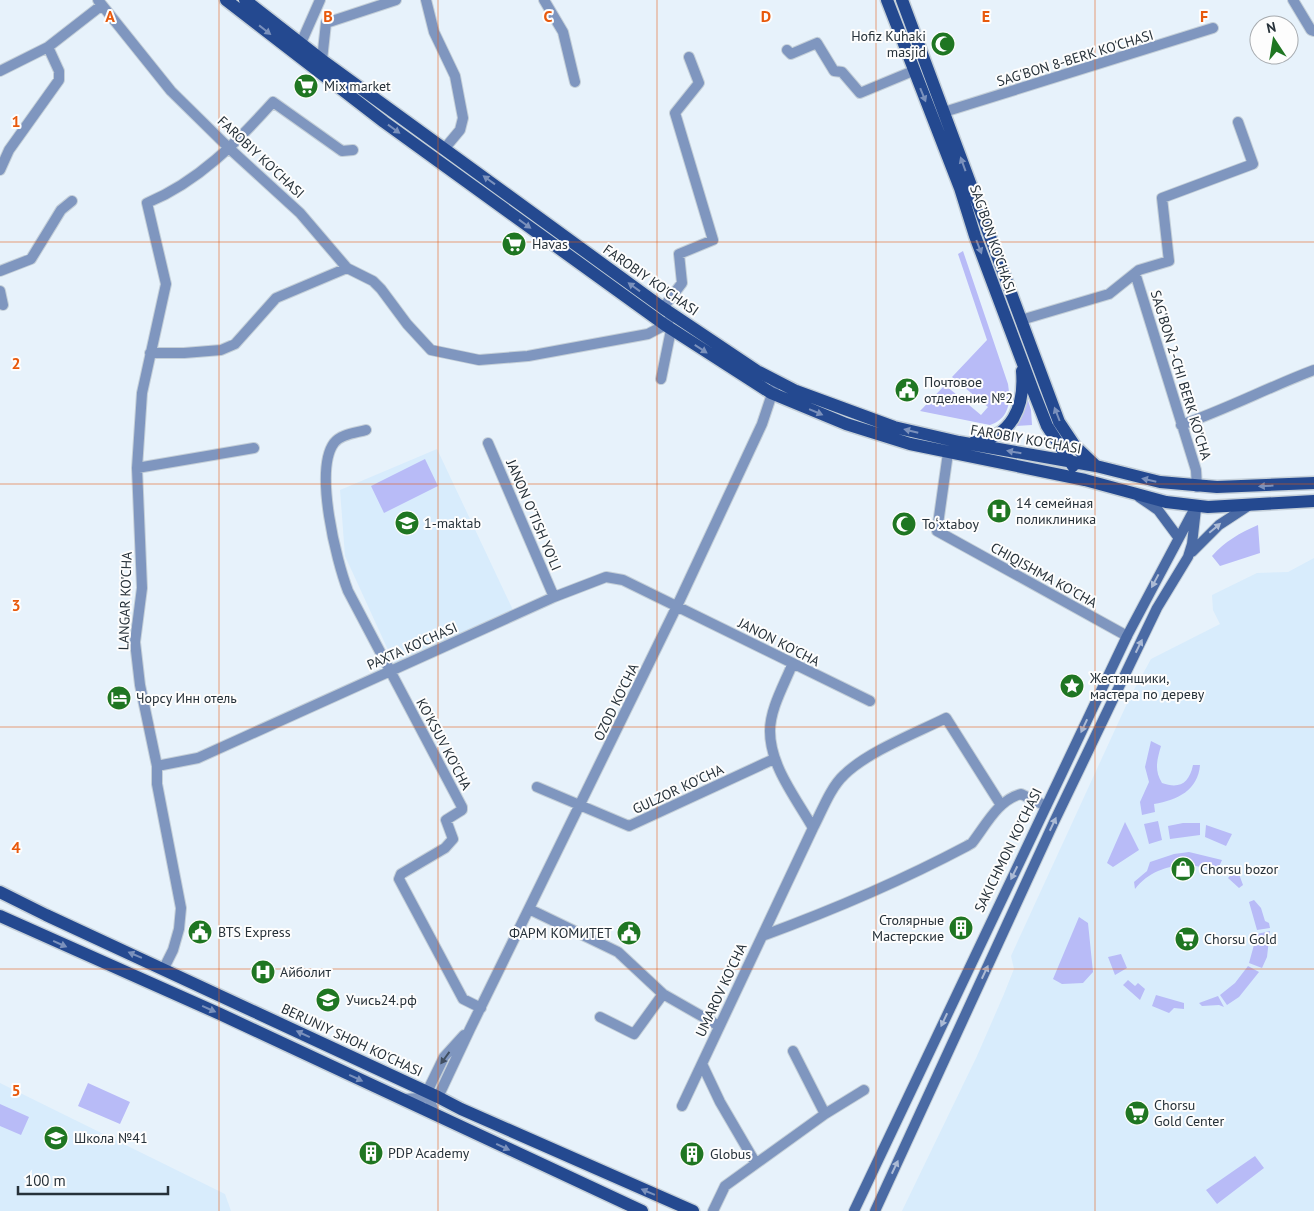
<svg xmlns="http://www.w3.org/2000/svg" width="1314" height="1211" font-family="'PT Sans',sans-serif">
  <rect width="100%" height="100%" fill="#e7f2fb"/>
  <path fill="#d8ecfc" d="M437 449 513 610 394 663 345 556 340 490Z
    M1314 558V1211H902L977 1056 1004 994 1014 969 1011 956 1130 697 1151 659 1220 624 1213 610 1212 595 1257 573 1288 572Z
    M0 1083 225 1194 231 1211H0Z"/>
  <path fill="#b8bbf7" d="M963 251 1008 384C1011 402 1009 419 990 425L920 411 945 385 981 415 988 407 952 377 987 340 958 254Z
    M1026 394 1031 410 1032 425 1016 426 1022 416Z
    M1010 431 1021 441H1000Z
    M425 459 438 486 384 513 371 486Z
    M1258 525 1260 553 1220 566 1212 556C1225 541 1240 533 1258 525Z
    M1151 741 1161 746C1157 760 1154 770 1162 783 1179 789 1189 784 1193 765H1200C1198 790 1178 800 1154 804L1155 812 1142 815 1140 802 1149 782 1145 767Z
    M1158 821 1162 840 1149 844 1144 824Z
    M1125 822 1139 850 1113 867 1107 863Z
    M1183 823H1200V835L1170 839 1168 826Z
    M1206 825 1232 834 1226 846 1205 837Z
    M1189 852 1222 860 1217 871C1189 861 1155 863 1135 889L1134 882 1147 871 1150 862 1174 854Z
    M1235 870 1239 874 1243 885 1239 888 1228 878Z
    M1254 900 1261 908 1265 921 1269 923 1270 928 1257 930 1249 902Z
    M1079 917 1088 923 1093 972 1083 983 1062 984 1053 979Z
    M1270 931 1267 957 1262 968 1249 963 1257 934Z
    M1121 954 1127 968 1115 975 1108 957Z
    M1248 966 1259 972 1239 997 1227 1005 1220 995 1235 983Z
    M1128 980 1135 986 1138 983 1145 989 1140 1000 1123 985Z
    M1156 995 1184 1003V1009L1174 1008 1169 1013 1152 1006Z
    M1218 996 1224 1007 1219 1005 1202 1006 1199 1003Z
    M88 1083 130 1102 120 1124 78 1106Z
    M0 1104 29 1117 21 1135 0 1126Z
    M1255 1156 1264 1168 1217 1204 1206 1190Z"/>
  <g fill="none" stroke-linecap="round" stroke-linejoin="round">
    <defs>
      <path id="minor" d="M98 0 171 91 230 149 300 213 347 268 373 281 381 289 407 324 431 350 479 360 528 356 648 334 665 325 669 320
        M426 0 434 32 455 76 463 118 460 130 445 148
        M544 0 563 32 575 82
        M1293 0 1311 30 1314 31
        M301 43 320 0
        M787 50 791 54 817 43 834 71 842 72 860 93 913 71
        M322 60 326 23 396 0
        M0 71 48 47 102 5
        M944 112 1213 28
        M0 170 9 150 59 80V71L48 47
        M0 271 31 259 61 210 72 201
        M1135 273 1196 470 1197 487
        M0 291 3 305
        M663 308 682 283 679 254 713 240 675 113 699 83 689 57
        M1021 320 1109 294 1139 270 1169 261 1162 198 1253 164 1238 122
        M150 353H184L221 350 235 344 276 298 347 268
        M661 379 671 330
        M1181 425C1227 409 1269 387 1314 370
        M366 430C356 433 341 434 334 443 314 470 336 560 348 591L462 807V810L446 820 453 839 445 848 401 874 399 879 463 999 481 1008
        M488 443 554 597
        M948 453 937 531 1127 636
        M137 468 254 448
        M792 665C784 685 770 709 770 731 770 766 796 798 813 828
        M157 766 198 758 554 597 606 577 623 580 870 701
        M537 787 629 826 774 759
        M529 909 618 952 663 994
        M762 936C833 910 901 881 967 846L972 843C986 825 998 800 1021 794L1046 806
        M164 968 173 950 179 929 181 908 157 784V766L140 685 135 642 142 588 137 468 142 393 166 284 147 203C198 182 237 142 273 102L342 151 353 150
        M600 1017 634 1034 663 994 719 1026
        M793 1051 825 1114
        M702 1064 720 1102 755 1162
        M403 1099 438 1097 470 1029 677 606 762 424 776 382
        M682 1106 813 828C822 811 830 788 844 775 867 752 916 733 946 718L1001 805
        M435 1115 427 1092 444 1057 464 1035
        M713 1211 725 1186 825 1114 864 1090"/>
      <path id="secondary" d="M1139 497 1158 510 1178 537
        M1192 552 1219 525 1248 506
        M854 1211 1127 636 1196 506
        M875 1211 1054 822 1157 608 1188 557 1192 544 1196 509"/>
      <path id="primary" d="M226 0 384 122 665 325 771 393 846 424 910 444 1085 480 1166 502 1208 507 1314 501
        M245 0 322 60 663 308 757 371 796 391 894 427 959 442 1096 466 1160 482 1217 487 1314 483
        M887 0 960 188 975 236 1034 393 1047 426 1073 466
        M902 0 1059 422 1075 446 1096 466
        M974 442C1012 438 1025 406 1022 371
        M0 892 46 915 438 1097 461 1109 693 1211
        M0 916 220 1014 642 1211"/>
    </defs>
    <use href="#minor" stroke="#c4cfd8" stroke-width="12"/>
    <use href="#secondary" stroke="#c4cfd8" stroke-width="12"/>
    <use href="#primary" stroke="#c4cfd8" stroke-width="15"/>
    <use href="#minor" stroke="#7f96bf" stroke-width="10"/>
    <use href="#secondary" stroke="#4a6aa4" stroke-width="10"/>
    <use href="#primary" stroke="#244990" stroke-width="12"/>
  </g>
  <defs><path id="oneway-solid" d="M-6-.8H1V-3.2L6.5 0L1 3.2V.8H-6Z" transform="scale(1.25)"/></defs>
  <g fill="#7b91bc">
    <use href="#oneway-solid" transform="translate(265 30) rotate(38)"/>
    <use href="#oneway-solid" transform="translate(923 95) rotate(68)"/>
    <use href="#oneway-solid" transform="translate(394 129) rotate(36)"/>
    <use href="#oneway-solid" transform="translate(963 164) rotate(-110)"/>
    <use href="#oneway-solid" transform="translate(489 180) rotate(-144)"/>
    <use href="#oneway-solid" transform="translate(525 224) rotate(36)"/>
    <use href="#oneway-solid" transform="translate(979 247) rotate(69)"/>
    <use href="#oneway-solid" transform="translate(634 287) rotate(-144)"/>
    <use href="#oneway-solid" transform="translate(701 349) rotate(33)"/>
    <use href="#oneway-solid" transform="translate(816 412) rotate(23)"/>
    <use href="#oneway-solid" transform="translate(1057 414) rotate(-111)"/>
    <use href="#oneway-solid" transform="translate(911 431) rotate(-166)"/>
    <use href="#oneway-solid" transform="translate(1014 452) rotate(-170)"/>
    <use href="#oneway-solid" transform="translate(1149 480) rotate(-167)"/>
    <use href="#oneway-solid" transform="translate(1266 486) rotate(177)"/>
    <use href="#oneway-solid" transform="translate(60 944) rotate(24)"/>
    <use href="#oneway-solid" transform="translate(135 955) rotate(-157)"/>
    <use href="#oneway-solid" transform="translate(209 1009) rotate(24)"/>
    <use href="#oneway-solid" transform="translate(303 1034) rotate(-155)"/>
    <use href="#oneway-solid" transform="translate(356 1078) rotate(25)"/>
    <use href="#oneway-solid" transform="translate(503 1147) rotate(25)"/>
    <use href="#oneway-solid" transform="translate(648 1192) rotate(-157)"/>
  </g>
  <g fill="#acbbd5">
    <use href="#oneway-solid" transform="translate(1215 528) rotate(-40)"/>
    <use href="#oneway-solid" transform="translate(1155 581) rotate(118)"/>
    <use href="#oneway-solid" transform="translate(1139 646) rotate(-64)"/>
    <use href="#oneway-solid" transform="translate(1084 726) rotate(115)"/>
    <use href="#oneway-solid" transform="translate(1053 824) rotate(-65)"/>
    <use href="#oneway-solid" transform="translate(1014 873) rotate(116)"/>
    <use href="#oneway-solid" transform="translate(985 972) rotate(-65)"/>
    <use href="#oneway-solid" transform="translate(944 1020) rotate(115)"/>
    <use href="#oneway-solid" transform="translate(895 1167) rotate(-65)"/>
  </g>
  <use fill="#414f61" href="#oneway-solid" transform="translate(445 1058) rotate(126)"/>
  <path fill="none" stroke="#e8590c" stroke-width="1" stroke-opacity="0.55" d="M219 0V1211M438 0V1211M657 0V1211M876 0V1211M1095 0V1211M0 242H1314M0 484H1314M0 727H1314M0 969H1314"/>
  <defs>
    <symbol id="mosque-disc" viewBox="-11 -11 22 22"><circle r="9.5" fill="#1f7622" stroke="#fdfdfd"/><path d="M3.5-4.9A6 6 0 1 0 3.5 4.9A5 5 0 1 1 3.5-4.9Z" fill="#fff"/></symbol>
    <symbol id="supermarket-disc" viewBox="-11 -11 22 22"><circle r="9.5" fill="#1f7622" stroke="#fdfdfd"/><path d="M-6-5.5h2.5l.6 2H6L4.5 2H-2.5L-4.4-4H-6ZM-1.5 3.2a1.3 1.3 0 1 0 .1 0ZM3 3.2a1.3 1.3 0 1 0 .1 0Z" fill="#fff"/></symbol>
    <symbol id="civic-disc" viewBox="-11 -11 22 22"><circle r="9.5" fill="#1f7622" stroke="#fdfdfd"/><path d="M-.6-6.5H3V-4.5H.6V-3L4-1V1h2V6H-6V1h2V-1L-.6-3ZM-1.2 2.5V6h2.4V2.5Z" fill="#fff"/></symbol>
    <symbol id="hospital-disc" viewBox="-11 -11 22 22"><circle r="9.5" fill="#1f7622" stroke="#fdfdfd"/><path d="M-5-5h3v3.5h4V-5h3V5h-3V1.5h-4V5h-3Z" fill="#fff"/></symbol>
    <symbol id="school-disc" viewBox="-11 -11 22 22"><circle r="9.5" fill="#1f7622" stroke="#fdfdfd"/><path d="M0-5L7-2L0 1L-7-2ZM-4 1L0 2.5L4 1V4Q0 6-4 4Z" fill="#fff"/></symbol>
    <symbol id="sight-disc" viewBox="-11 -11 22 22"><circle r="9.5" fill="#1f7622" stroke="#fdfdfd"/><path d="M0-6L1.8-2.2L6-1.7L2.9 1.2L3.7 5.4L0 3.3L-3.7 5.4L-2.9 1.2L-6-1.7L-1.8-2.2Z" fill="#fff"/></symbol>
    <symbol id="hotel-disc" viewBox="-11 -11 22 22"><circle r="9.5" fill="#1f7622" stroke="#fdfdfd"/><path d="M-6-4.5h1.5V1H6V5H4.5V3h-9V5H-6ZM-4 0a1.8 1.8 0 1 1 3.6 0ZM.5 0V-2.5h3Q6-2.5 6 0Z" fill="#fff"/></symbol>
    <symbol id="shop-disc" viewBox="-11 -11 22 22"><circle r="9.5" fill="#1f7622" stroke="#fdfdfd"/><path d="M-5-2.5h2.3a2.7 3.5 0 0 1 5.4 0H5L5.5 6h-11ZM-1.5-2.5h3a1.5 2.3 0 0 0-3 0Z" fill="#fff"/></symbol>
    <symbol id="building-disc" viewBox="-11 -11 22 22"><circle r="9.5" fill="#1f7622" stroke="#fdfdfd"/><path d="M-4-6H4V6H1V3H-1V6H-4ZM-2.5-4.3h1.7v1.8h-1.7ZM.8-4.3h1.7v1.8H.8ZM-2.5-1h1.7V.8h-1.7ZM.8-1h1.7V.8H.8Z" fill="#fff"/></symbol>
    <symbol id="university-disc" viewBox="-11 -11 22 22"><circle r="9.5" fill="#1f7622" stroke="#fdfdfd"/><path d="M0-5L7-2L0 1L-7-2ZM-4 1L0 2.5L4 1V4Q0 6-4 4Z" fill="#fff"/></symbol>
  </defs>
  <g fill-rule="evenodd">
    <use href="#mosque-disc" x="929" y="30" width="28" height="28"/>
    <use href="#supermarket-disc" x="292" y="72" width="28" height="28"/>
    <use href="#supermarket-disc" x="500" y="230" width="28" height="28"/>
    <use href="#civic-disc" x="893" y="376" width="28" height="28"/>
    <use href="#hospital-disc" x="985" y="497" width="28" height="28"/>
    <use href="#school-disc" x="393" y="509" width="28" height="28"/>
    <use href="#mosque-disc" x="890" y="510" width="28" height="28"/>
    <use href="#sight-disc" x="1058" y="672" width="28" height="28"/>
    <use href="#hotel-disc" x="105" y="684" width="28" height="28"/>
    <use href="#shop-disc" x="1169" y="855" width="28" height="28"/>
    <use href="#building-disc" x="947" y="914" width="28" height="28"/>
    <use href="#civic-disc" x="186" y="918" width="28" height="28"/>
    <use href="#civic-disc" x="615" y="919" width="28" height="28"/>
    <use href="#supermarket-disc" x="1173" y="925" width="28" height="28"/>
    <use href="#hospital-disc" x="249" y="958" width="28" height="28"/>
    <use href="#university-disc" x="314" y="986" width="28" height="28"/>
    <use href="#supermarket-disc" x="1123" y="1099" width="28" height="28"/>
    <use href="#school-disc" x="42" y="1124" width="28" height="28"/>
    <use href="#building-disc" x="357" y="1139" width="28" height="28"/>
    <use href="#building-disc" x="678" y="1140" width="28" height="28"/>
  </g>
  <g text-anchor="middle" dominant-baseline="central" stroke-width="4" stroke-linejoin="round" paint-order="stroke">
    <g font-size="14" fill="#263139" stroke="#fdfdfd" text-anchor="start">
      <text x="926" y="36" text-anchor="end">Hofiz Kuhaki<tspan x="926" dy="16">masjid</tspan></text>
      <text x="324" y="86">Mix market</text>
      <text x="532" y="244">Havas</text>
      <text x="924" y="382">Почтовое<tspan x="924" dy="16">отделение №2</tspan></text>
      <text x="1016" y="503">14 семейная<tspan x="1016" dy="16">поликлиника</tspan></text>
      <text x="424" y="523">1-maktab</text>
      <text x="922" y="524">Toʻxtaboy</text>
      <text x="1090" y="678">Жестянщики,<tspan x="1090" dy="16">мастера по дереву</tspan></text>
      <text x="136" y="698">Чорсу Инн отель</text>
      <text x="1200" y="869">Chorsu bozor</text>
      <text x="944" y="920" text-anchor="end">Столярные<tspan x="944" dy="16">Мастерские</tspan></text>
      <text x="218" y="932">BTS Express</text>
      <text x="612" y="933" text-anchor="end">ФАРМ КОМИТЕТ</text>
      <text x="1204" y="939">Chorsu Gold</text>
      <text x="280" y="972">Айболит</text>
      <text x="346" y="1000">Учись24.рф</text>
      <text x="1154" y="1105">Chorsu<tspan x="1154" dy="16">Gold Center</tspan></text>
      <text x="74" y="1138">Школа №41</text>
      <text x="388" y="1153">PDP Academy</text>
      <text x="710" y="1154">Globus</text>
    </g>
    <g font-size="14" fill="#263139" stroke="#fdfdfd">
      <text transform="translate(1075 58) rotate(-17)">SAG'BON 8-BERK KO'CHASI</text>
      <text transform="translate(261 157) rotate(43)">FAROBIY KO'CHASI</text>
      <text transform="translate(993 239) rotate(71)">SAG’BON KO’CHASI</text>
      <text transform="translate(651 280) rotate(35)">FAROBIY KO'CHASI</text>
      <text transform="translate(1181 375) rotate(73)">SAG'BON 2-CHI BERK KO'CHA</text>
      <text transform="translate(1026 439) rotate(10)">FAROBIY KO'CHASI</text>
      <text transform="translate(534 515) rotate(67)">JANON O'TISH YO'LI</text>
      <text transform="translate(1044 575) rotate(29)">CHIQISHMA KO'CHA</text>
      <text transform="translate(125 601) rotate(-88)">LANGAR KO'CHA</text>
      <text transform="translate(779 642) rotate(27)">JANON KO'CHA</text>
      <text transform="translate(412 646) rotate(-24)">PAXTA KO‘CHASI</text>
      <text transform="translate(616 702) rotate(-64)">OZOD KO'CHA</text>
      <text transform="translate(444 744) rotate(62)">KO'KSUV KO'CHA</text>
      <text transform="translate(678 789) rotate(-25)">GULZOR KO'CHA</text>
      <text transform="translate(1008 850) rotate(-64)">SAKICHMON KO'CHASI</text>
      <text transform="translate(721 990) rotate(-65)">UMAROV KO'CHA</text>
      <text transform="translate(352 1040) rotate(25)">BERUNIY SHOH KO'CHASI</text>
    </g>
  </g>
  <g font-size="16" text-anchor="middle" font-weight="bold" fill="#e8590c" stroke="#fdfdfd" stroke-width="4" stroke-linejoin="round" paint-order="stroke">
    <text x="110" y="22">A</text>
    <text x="328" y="22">B</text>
    <text x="548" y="22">C</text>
    <text x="766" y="22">D</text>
    <text x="986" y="22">E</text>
    <text x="1204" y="22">F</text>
    <text x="16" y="127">1</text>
    <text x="16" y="369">2</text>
    <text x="16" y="611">3</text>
    <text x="16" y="853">4</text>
    <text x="16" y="1096">5</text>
  </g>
  <g transform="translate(1274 40) rotate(348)"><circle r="24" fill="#fdfdfd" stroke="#a7abaf"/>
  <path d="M0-4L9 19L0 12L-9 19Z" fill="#1f7622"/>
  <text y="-8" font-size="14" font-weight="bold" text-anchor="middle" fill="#263139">N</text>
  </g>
  <path d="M18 1186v8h150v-8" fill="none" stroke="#263139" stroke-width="2.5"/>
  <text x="25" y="1186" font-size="15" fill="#263139" stroke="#fdfdfd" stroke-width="4" paint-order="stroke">100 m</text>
</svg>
